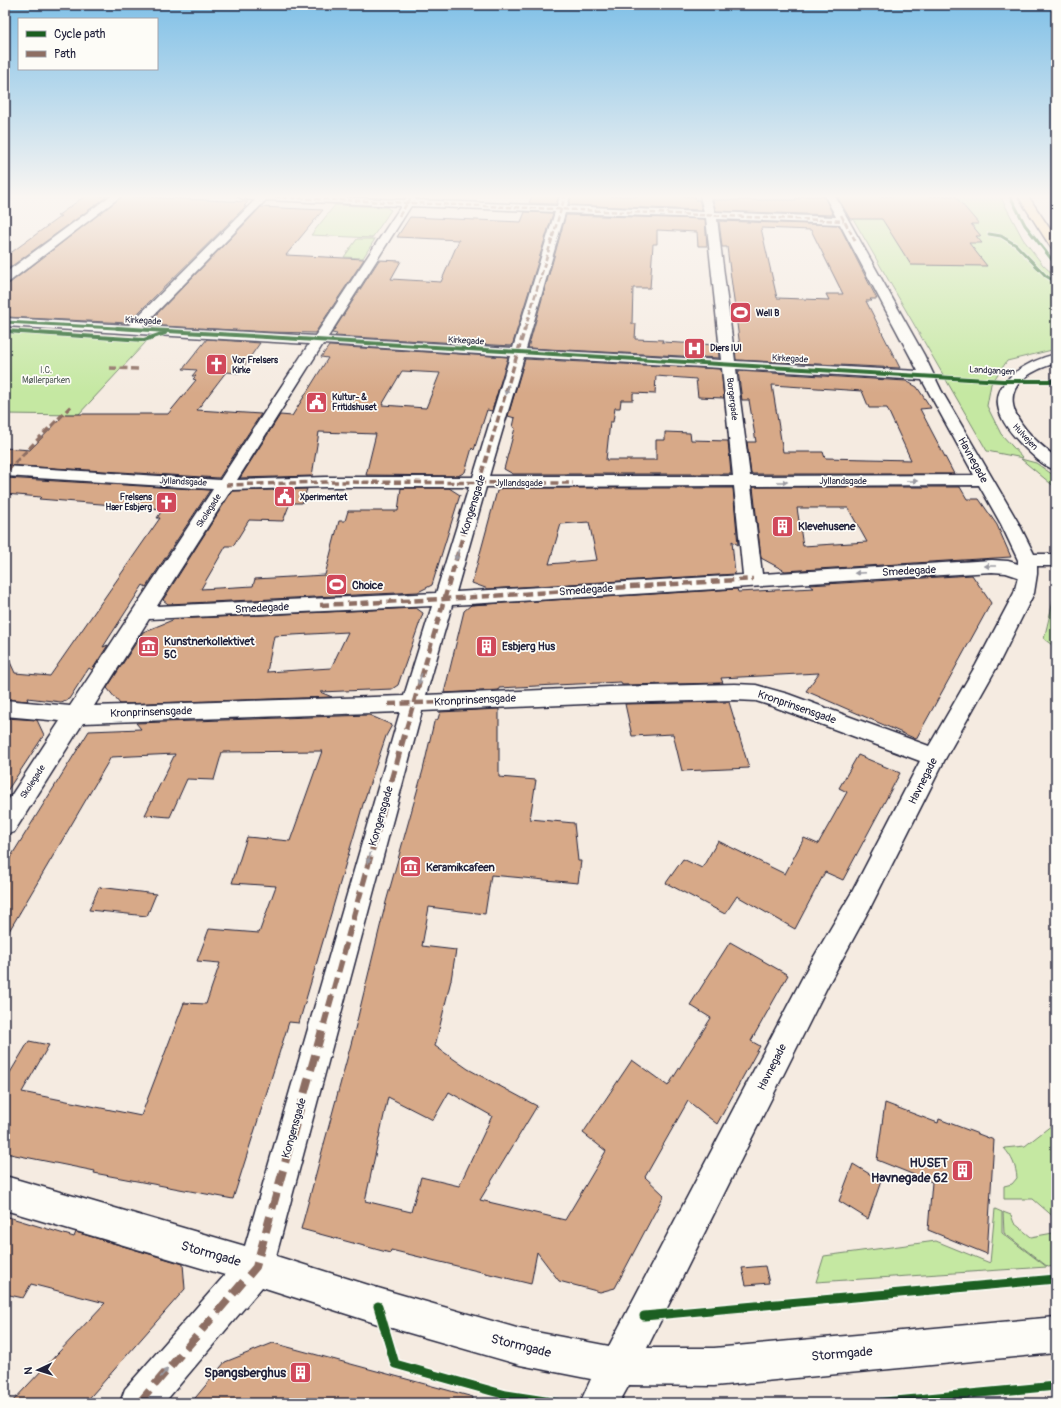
<svg xmlns="http://www.w3.org/2000/svg" width="1061" height="1408" font-family="Pangolin,sans-serif">
  <rect width="100%" height="100%" fill="#f5ebe1"/>
  <filter id="ink" filterUnits="userSpaceOnUse"><feTurbulence type="fractalNoise" baseFrequency=".025" numOctaves="2"/><feDisplacementMap in="SourceGraphic" scale="8" xChannelSelector="R" yChannelSelector="G"/><feConvolveMatrix kernelMatrix="1 2 1 2 8 2 1 2 1" color-interpolation-filters="sRGB"/></filter>
  <g filter="url(#ink)">
    <path fill="#c5e8a2" stroke="#74856e" d="M840 196H1000L1023 239 1043 265 1056 277V349L1007 361 991 384 987 406 1001 434 1023 458 987 451Z
      M335 205 386 207 391 210 372 238 311 235Z
      M357 239H375L363 258 344 257Z
      M5 333 146 342 78 415 5 414Z
      M1021 459 1036 463 1056 477V488Z
      M1056 589V648L1044 639Z
      M1052 1125 1056 1135V1219L1033 1199H1004V1186L1012 1184 1017 1178C1016 1166 1012 1157 1004 1148L1025 1146Z
      M995 1209 1002 1212V1233L1047 1267 816 1282 824 1256 936 1241 990 1263Z
      M1003 1212 1011 1215 1014 1223 1031 1237 1053 1233 1056 1235V1266L1048 1267 1004 1233Z"/>
    <path fill="#d7a988" stroke="#22223b" fill-rule="evenodd" d="M85 196H108L5 271V257L61 216H57Z
      M122 196 248 202 244 206H246L128 323 5 317V284L10 283Z
      M532 196H559L556 204 529 203Z
      M571 196H695L696 200H699L702 210 569 205Z
      M798 196H824L833 215 716 211 713 200H796L795 198 800 199Z
      M837 196H955L979 224H971L981 236H976L982 243H969L987 266 911 265 882 219H850Z
      M261 207 323 210 286 255 364 259 315 333 268 332 146 325Z
      M525 212 553 213 512 346 335 336 337 334 332 333 379 260 401 261 391 279 441 282 459 240 397 237 410 217 521 222Z
      M566 215 705 219 707 246H698L697 232 657 230V244H653L650 288H633L632 324H636L635 339 663 340 662 342 718 345 719 358 528 348Z
      M719 221 839 225 877 299H870L872 301H866L900 368 736 360 735 346 740 347 727 247H722ZM761 228 811 230 843 294H826L829 300 777 298Z
      M207 339 260 343 239 373 226 372 197 410 261 414 219 478 5 465V448L30 450 65 414H168L196 380 193 379 196 376H192L197 370 183 369Z
      M329 346 508 357 492 411 487 410 474 450 472 448 465 472 458 476 366 475 376 434 319 432 312 476 240 478 280 415 292 416 328 358 321 357ZM402 371 440 373 426 408 382 405Z
      M525 359 721 369 724 398 698 397 696 379 656 376 655 394 633 393V400H621L620 408H615L613 422H610L606 460H656V440H665V432L690 433 691 440 728 441 731 474H513L504 469 515 428 513 427 515 418 508 416Z
      M738 371 906 381 917 387 931 408 920 409 954 474H751L747 442H756L749 400H742ZM772 385 862 391 869 408H887L911 460 825 458 823 452H783Z
      M5 478 210 490 146 587 143 585 103 647 108 645 92 670 89 668 69 699 61 702 27 698 28 701 5 699V651L15 673 50 676 160 518H157L163 509 39 499 41 497 5 494Z
      M753 487H960L967 499H979L997 525 1011 557 785 571 761 558ZM797 508H848L867 542 803 546Z
      M401 488H449L460 495 432 585 418 592 168 604 163 600 232 491 307 489 302 503H290L283 521 249 520 233 546H226L201 589 253 586 255 579 325 575 339 521H345L348 511H398Z
      M502 488H733L738 545 732 541 735 574 488 589 472 583 497 491ZM589 522 597 560 549 564 561 524Z
      M972 575 991 603 916 739 806 691 819 673 721 678 723 683 622 685 621 682 555 685 499 688V690L444 693 464 611 471 605 737 589 738 592 814 588 809 585Z
      M416 608 423 613 398 685 392 689 320 692 332 697 120 704 107 688 143 632 175 619ZM348 632 331 668 267 672 274 636Z
      M729 702 749 768 682 771 673 734 632 736 625 704Z
      M499 709V777L536 780 530 819 574 823 578 861H581L578 883 491 875 485 914 429 907 422 946 456 950 451 980 435 1046 468 1069 537 1106 480 1200 565 1220 606 1151 583 1133 632 1060 668 1086 711 1018 690 1005 730 942 788 975 751 1041 760 1046 717 1124 688 1101 645 1177 664 1195 615 1288 600 1292 559 1281 537 1252 531 1284 391 1250 390 1253 301 1229 354 1033 386 902 423 770 434 722 438 719 440 712ZM449 1092 492 1116 459 1186 421 1177 411 1212 365 1201 388 1097 433 1120Z
      M369 715 392 725 386 736 364 801 299 1023 289 1022 233 1199 94 1173 95 1171 5 1153V1081L29 1041 49 1045 22 1092 141 1116 184 1003 206 1004 220 963 197 961 209 929 259 933 276 886 232 883 247 837 290 841 322 751 222 752 214 780 187 779 170 817 145 815 175 754 111 757 5 938V866L89 731 141 729 136 723Z
      M5 718 37 720 44 735 5 794Z
      M858 755 900 773 843 880 825 872 795 929 737 896 725 914 666 883 683 859 702 868 718 841 785 874 804 838 818 844 847 792 839 788Z
      M99 887 156 894 147 916 89 910Z
      M885 1103 938 1123 939 1119 994 1140 987 1254 928 1230 932 1182 877 1160Z
      M853 1164 881 1181 868 1219 839 1201Z
      M5 1216 74 1237 76 1232 183 1264 185 1289 85 1403H11L105 1303 31 1284 23 1298 5 1294Z
      M765 1266 769 1283 746 1285 742 1268Z
      M273 1343 473 1397 472 1403H191L225 1362Z"/>
    <g fill="none" stroke-linecap="round" stroke-linejoin="round">
      <defs>
        <path id="minor" d="M110 196H121L9 282 5 283V273Z
          M238 196H310L405 200 407 196H417L415 200 557 206 560 196H570L567 206 704 212 700 196H710L715 212 836 217 825 196H835L924 355 941 390 1019 524 1034 554H1056V566H1037V574L1034 593 998 665 945 759 870 908 828 985 647 1348H714L1056 1317V1353L714 1386 629 1385 619 1403H580L591 1379 520 1365 378 1324 262 1287 164 1403H120L125 1389 225 1275 5 1210V1176L245 1246 400 712 83 723 14 832 5 835V805L60 721 5 716V700L70 706 213 489 5 476V466L220 480 309 344 5 326V318L129 325 255 200 243 199ZM266 200 401 206 315 336 143 326ZM411 206 555 212 513 348 328 337ZM565 213 706 218 721 360 526 349ZM717 219 840 224 918 371 735 361ZM323 344 510 356 473 477H325L237 480ZM524 357 722 368 733 476H489ZM736 369 922 380 974 475 750 476ZM979 485 1001 524 1018 560V564L1008 561 992 560 762 574 751 486ZM734 486 743 575 456 592 486 487ZM325 487H469L436 593 157 606 231 490ZM992 572 1006 573 1018 577 1014 593 976 665 929 746 788 694 756 685 735 684 609 687 426 695 452 605ZM432 606 404 696 94 706 149 619ZM735 700 756 701 772 706 920 761 852 892 808 967 609 1346 520 1329 378 1288 276 1256 422 711 609 703Z
          M1056 354V363C985 384 1013 425 1056 457V470C1044 467 1031 454 1022 445 1015 437 1006 428 1002 418 984 382 1028 361 1056 354Z"/>
        <path id="major" d="M1018 196H1028L1056 238V250L1052 249Z"/>
      </defs>
      <use href="#minor" stroke="#22223b" stroke-width="3"/>
      <use href="#major" stroke="#22223b" stroke-width="3"/>
      <use href="#minor" fill="#fdfcf7" fill-rule="evenodd"/>
      <use href="#major" fill="#fbddab" fill-rule="evenodd"/>
      <path stroke="#8d6e63" stroke-width="2.5" stroke-dasharray="5.5 2.5" stroke-linecap="butt" d="M243 196 844 221
        M841 215 856 242
        M399 216 412 196
        M525 329 565 196"/>
      <path stroke="#8d6e63" stroke-width="3.5" stroke-dasharray="7 3.5" stroke-linecap="butt" d="M110 368 139 369
        M7 471 71 406
        M226 485 325 482 573 483
        M473 503 525 328"/>
      <path stroke="#8d6e63" stroke-width="4.5" stroke-dasharray="9 4.5" stroke-linecap="butt" d="M320 605 444 599 753 579
        M388 704 446 702
        M406 729 473 502"/>
      <path stroke="#8d6e63" stroke-width="6" stroke-dasharray="12 6" stroke-linecap="butt" d="M324 1024 406 728"/>
      <path stroke="#8d6e63" stroke-width="8" stroke-dasharray="16 8" stroke-linecap="butt" d="M139 1403 256 1267 324 1023"/>
      <defs>
        <path id="cycleway-far2" d="M1010 196 1025 225 1056 265
          M989 234 1001 236 1016 245 1046 276 1056 282
          M5 322 134 329"/>
        <path id="cycleway-far1" d="M117 328 1003 381H1056
          M5 331 144 340 165 333"/>
        <path id="cycleway" d="M378 1306 395 1364 506 1395 558 1403
          M644 1316 1056 1279
          M874 1403 1056 1386"/>
      </defs>
      <use href="#cycleway-far2" stroke="#fdfcf7" stroke-width="4.5"/>
      <use href="#cycleway-far1" stroke="#fdfcf7" stroke-width="5.5"/>
      <use href="#cycleway" stroke="#fdfcf7" stroke-width="12"/>
      <use href="#cycleway-far2" stroke="#1b5e20" stroke-width="3"/>
      <use href="#cycleway-far1" stroke="#1b5e20" stroke-width="4"/>
      <use href="#cycleway" stroke="#1b5e20" stroke-width="9"/>
    </g>
    <defs><path id="oneway-solid" d="M-6-.8H1V-3.2L6.5 0L1 3.2V.8H-6Z"/></defs>
    <g fill="#9a9aa2">
      <use href="#oneway-solid" transform="translate(507 390) rotate(106)"/>
      <use href="#oneway-solid" transform="translate(912 481)"/>
      <use href="#oneway-solid" transform="translate(782 482)"/>
      <use href="#oneway-solid" transform="translate(457 555) rotate(107)"/>
      <use href="#oneway-solid" transform="translate(990 566) rotate(180)"/>
      <use href="#oneway-solid" transform="translate(860 573) rotate(177)"/>
      <use href="#oneway-solid" transform="translate(420 679) rotate(107)"/>
      <use href="#oneway-solid" transform="translate(369 858) rotate(106)"/>
      <use href="#oneway-solid" transform="translate(164 1373) rotate(-49)"/>
    </g>
  </g>
  <linearGradient id="sky" x2="0" y2="1"><stop stop-color="#80c0e7"/><stop offset="0.5" stop-color="#faf6f2"/><stop offset="1" stop-color="#faf6f2" stop-opacity="0"/></linearGradient>
  <rect width="1061" height="393" fill="url(#sky)"/>
  <defs>
    <symbol id="stadium-square" viewBox="-11 -11 22 22"><rect x="-9" y="-9" width="18" height="18" rx="4" fill="#d1495b" stroke="#fdfcf7"/><path d="M0-5a6.5 5 0 1 0 0 10a6.5 5 0 1 0 0-10ZM-3.5-1.8h7v3.6h-7Z" fill="#fff"/></symbol>
    <symbol id="hospital-square" viewBox="-11 -11 22 22"><rect x="-9" y="-9" width="18" height="18" rx="4" fill="#d1495b" stroke="#fdfcf7"/><path d="M-5-5h3v3.5h4V-5h3V5h-3V1.5h-4V5h-3Z" fill="#fff"/></symbol>
    <symbol id="church-square" viewBox="-11 -11 22 22"><rect x="-9" y="-9" width="18" height="18" rx="4" fill="#d1495b" stroke="#fdfcf7"/><path d="M-1.2-6h2.4v3.5h3.3v2.4h-3.3V6h-2.4V-.1h-3.3v-2.4h3.3Z" fill="#fff"/></symbol>
    <symbol id="civic-square" viewBox="-11 -11 22 22"><rect x="-9" y="-9" width="18" height="18" rx="4" fill="#d1495b" stroke="#fdfcf7"/><path d="M-.6-6.5H3V-4.5H.6V-3L4-1V1h2V6H-6V1h2V-1L-.6-3ZM-1.2 2.5V6h2.4V2.5Z" fill="#fff"/></symbol>
    <symbol id="building-square" viewBox="-11 -11 22 22"><rect x="-9" y="-9" width="18" height="18" rx="4" fill="#d1495b" stroke="#fdfcf7"/><path d="M-4-6H4V6H1V3H-1V6H-4ZM-2.5-4.3h1.7v1.8h-1.7ZM.8-4.3h1.7v1.8H.8ZM-2.5-1h1.7V.8h-1.7ZM.8-1h1.7V.8H.8Z" fill="#fff"/></symbol>
    <symbol id="museum-square" viewBox="-11 -11 22 22"><rect x="-9" y="-9" width="18" height="18" rx="4" fill="#d1495b" stroke="#fdfcf7"/><path d="M0-6L6-3V-2H-6V-3ZM-5-1h2V3h-2ZM-1-1h2V3h-2ZM3-1h2V3H3ZM-6 4H6V6H-6Z" fill="#fff"/></symbol>
  </defs>
  <g fill-rule="evenodd">
    <use href="#stadium-square" x="728" y="300" width="25" height="25"/>
    <use href="#hospital-square" x="682" y="336" width="25" height="25"/>
    <use href="#church-square" x="204" y="352" width="25" height="25"/>
    <use href="#civic-square" x="304" y="390" width="25" height="25"/>
    <use href="#civic-square" x="272" y="484" width="25" height="25"/>
    <use href="#church-square" x="154" y="490" width="25" height="25"/>
    <use href="#building-square" x="770" y="514" width="25" height="25"/>
    <use href="#stadium-square" x="324" y="572" width="25" height="25"/>
    <use href="#building-square" x="474" y="634" width="25" height="25"/>
    <use href="#museum-square" x="136" y="634" width="25" height="25"/>
    <use href="#museum-square" x="398" y="854" width="25" height="25"/>
    <use href="#building-square" x="950" y="1158" width="25" height="25"/>
    <use href="#building-square" x="288" y="1360" width="25" height="25"/>
  </g>
  <g text-anchor="middle" dominant-baseline="central" stroke-width="3.5" stroke-linejoin="round" paint-order="stroke">
    <g font-size="9" font-weight="bold" fill="#22223b" stroke="#fdfcf7" text-anchor="start">
      <text x="756" y="313">Well B</text>
      <text x="710" y="348">Diers IUI</text>
      <text x="232" y="360">Vor Frelsers<tspan x="232" dy="10">Kirke</tspan></text>
      <text x="332" y="397">Kultur- &amp;<tspan x="332" dy="10">Fritidshuset</tspan></text>
      <text x="152" y="497" text-anchor="end">Frelsens<tspan x="152" dy="10">Hær Esbjerg</tspan></text>
      <text x="300" y="497">Xperimentet</text>
    </g>
    <g font-size="9" fill="#22223b" stroke="#fdfcf7">
      <text transform="translate(143 321) rotate(3)">Kirkegade</text>
      <text transform="translate(466 341) rotate(3)">Kirkegade</text>
      <text transform="translate(790 359) rotate(3)">Kirkegade</text>
      <text transform="translate(992 371) rotate(3)">Landgangen</text>
      <text transform="translate(732 399) rotate(83)">Borgergade</text>
      <text transform="translate(1025 437) rotate(47)">Hulvejen</text>
      <text x="843" y="481">Jyllandsgade</text>
      <text transform="translate(183 482) rotate(3)">Jyllandsgade</text>
      <text x="519" y="483">Jyllandsgade</text>
      <text transform="translate(209 511) rotate(-57)">Skolegade</text>
      <text transform="translate(33 782) rotate(-57)">Skolegade</text>
    </g>
    <g font-size="9" fill="#535d5a" stroke="#fdfcf7">
      <text x="46" y="370">I.C.<tspan x="46" dy="10">Møllerparken</tspan></text>
    </g>
    <g font-size="11" fill="#22223b" stroke="#fdfcf7">
      <text transform="translate(973 460) rotate(61)">Havnegade</text>
      <text transform="translate(473 505) rotate(-73)">Kongensgade</text>
      <text transform="translate(909 571) rotate(-3)">Smedegade</text>
      <text transform="translate(586 590) rotate(-4)">Smedegade</text>
      <text transform="translate(262 608) rotate(-3)">Smedegade</text>
      <text transform="translate(475 700) rotate(-3)">Kronprinsensgade</text>
      <text transform="translate(797 707) rotate(19)">Kronprinsensgade</text>
      <text transform="translate(151 712) rotate(-2)">Kronprinsensgade</text>
      <text transform="translate(923 781) rotate(-63)">Havnegade</text>
      <text transform="translate(381 816) rotate(-74)">Kongensgade</text>
      <text transform="translate(772 1067) rotate(-63)">Havnegade</text>
      <text transform="translate(294 1128) rotate(-74)">Kongensgade</text>
    </g>
    <g font-size="11" font-weight="bold" fill="#22223b" stroke="#fdfcf7" text-anchor="start">
      <text x="798" y="526">Klevehusene</text>
      <text x="352" y="585">Choice</text>
      <text x="164" y="641">Kunstnerkollektivet<tspan x="164" dy="13">5C</tspan></text>
      <text x="502" y="646">Esbjerg Hus</text>
      <text x="426" y="867">Keramikcafeen</text>
    </g>
    <g font-size="13" font-weight="bold" fill="#22223b" stroke="#fdfcf7" text-anchor="end">
      <text x="948" y="1163">HUSET<tspan x="948" dy="15">Havnegade 62</tspan></text>
      <text x="286" y="1373">Spangsberghus</text>
    </g>
    <g font-size="13" fill="#22223b" stroke="#fdfcf7">
      <text transform="translate(211 1254) rotate(16)">Stormgade</text>
      <text transform="translate(521 1346) rotate(14)">Stormgade</text>
      <text transform="translate(842 1354) rotate(-5)">Stormgade</text>
    </g>
  </g>
  <rect width="1061" height="1408" fill="none" stroke="#fdfcf7" stroke-width="20"/>
  <rect x="10" y="10" width="1041" height="1388" fill="none" stroke="#22223b" stroke-width="1.5" filter="url(#ink)"/>
  <rect x="18" y="18" width="140" height="52" fill="#fdfcf7" stroke="#a5a5ac"/>
  <rect x="26" y="31" width="20" height="6" fill="#1b5e20" stroke="#a5a5ac"/>
  <text x="54" y="38" font-size="12" fill="#22223b">Cycle path</text>
  <rect x="26" y="51" width="20" height="6" fill="#8d6e63" stroke="#a5a5ac"/>
  <text x="54" y="58" font-size="12" fill="#22223b">Path</text>
  <g transform="translate(38 1370) rotate(266)" stroke="#fdfcf7" stroke-width="3" paint-order="stroke">
  <path d="M0-3L7 15L0 10L-7 15Z" fill="#22223b"/>
  <text y="-6" font-size="11" font-weight="bold" text-anchor="middle" fill="#22223b">N</text>
  </g>
</svg>
